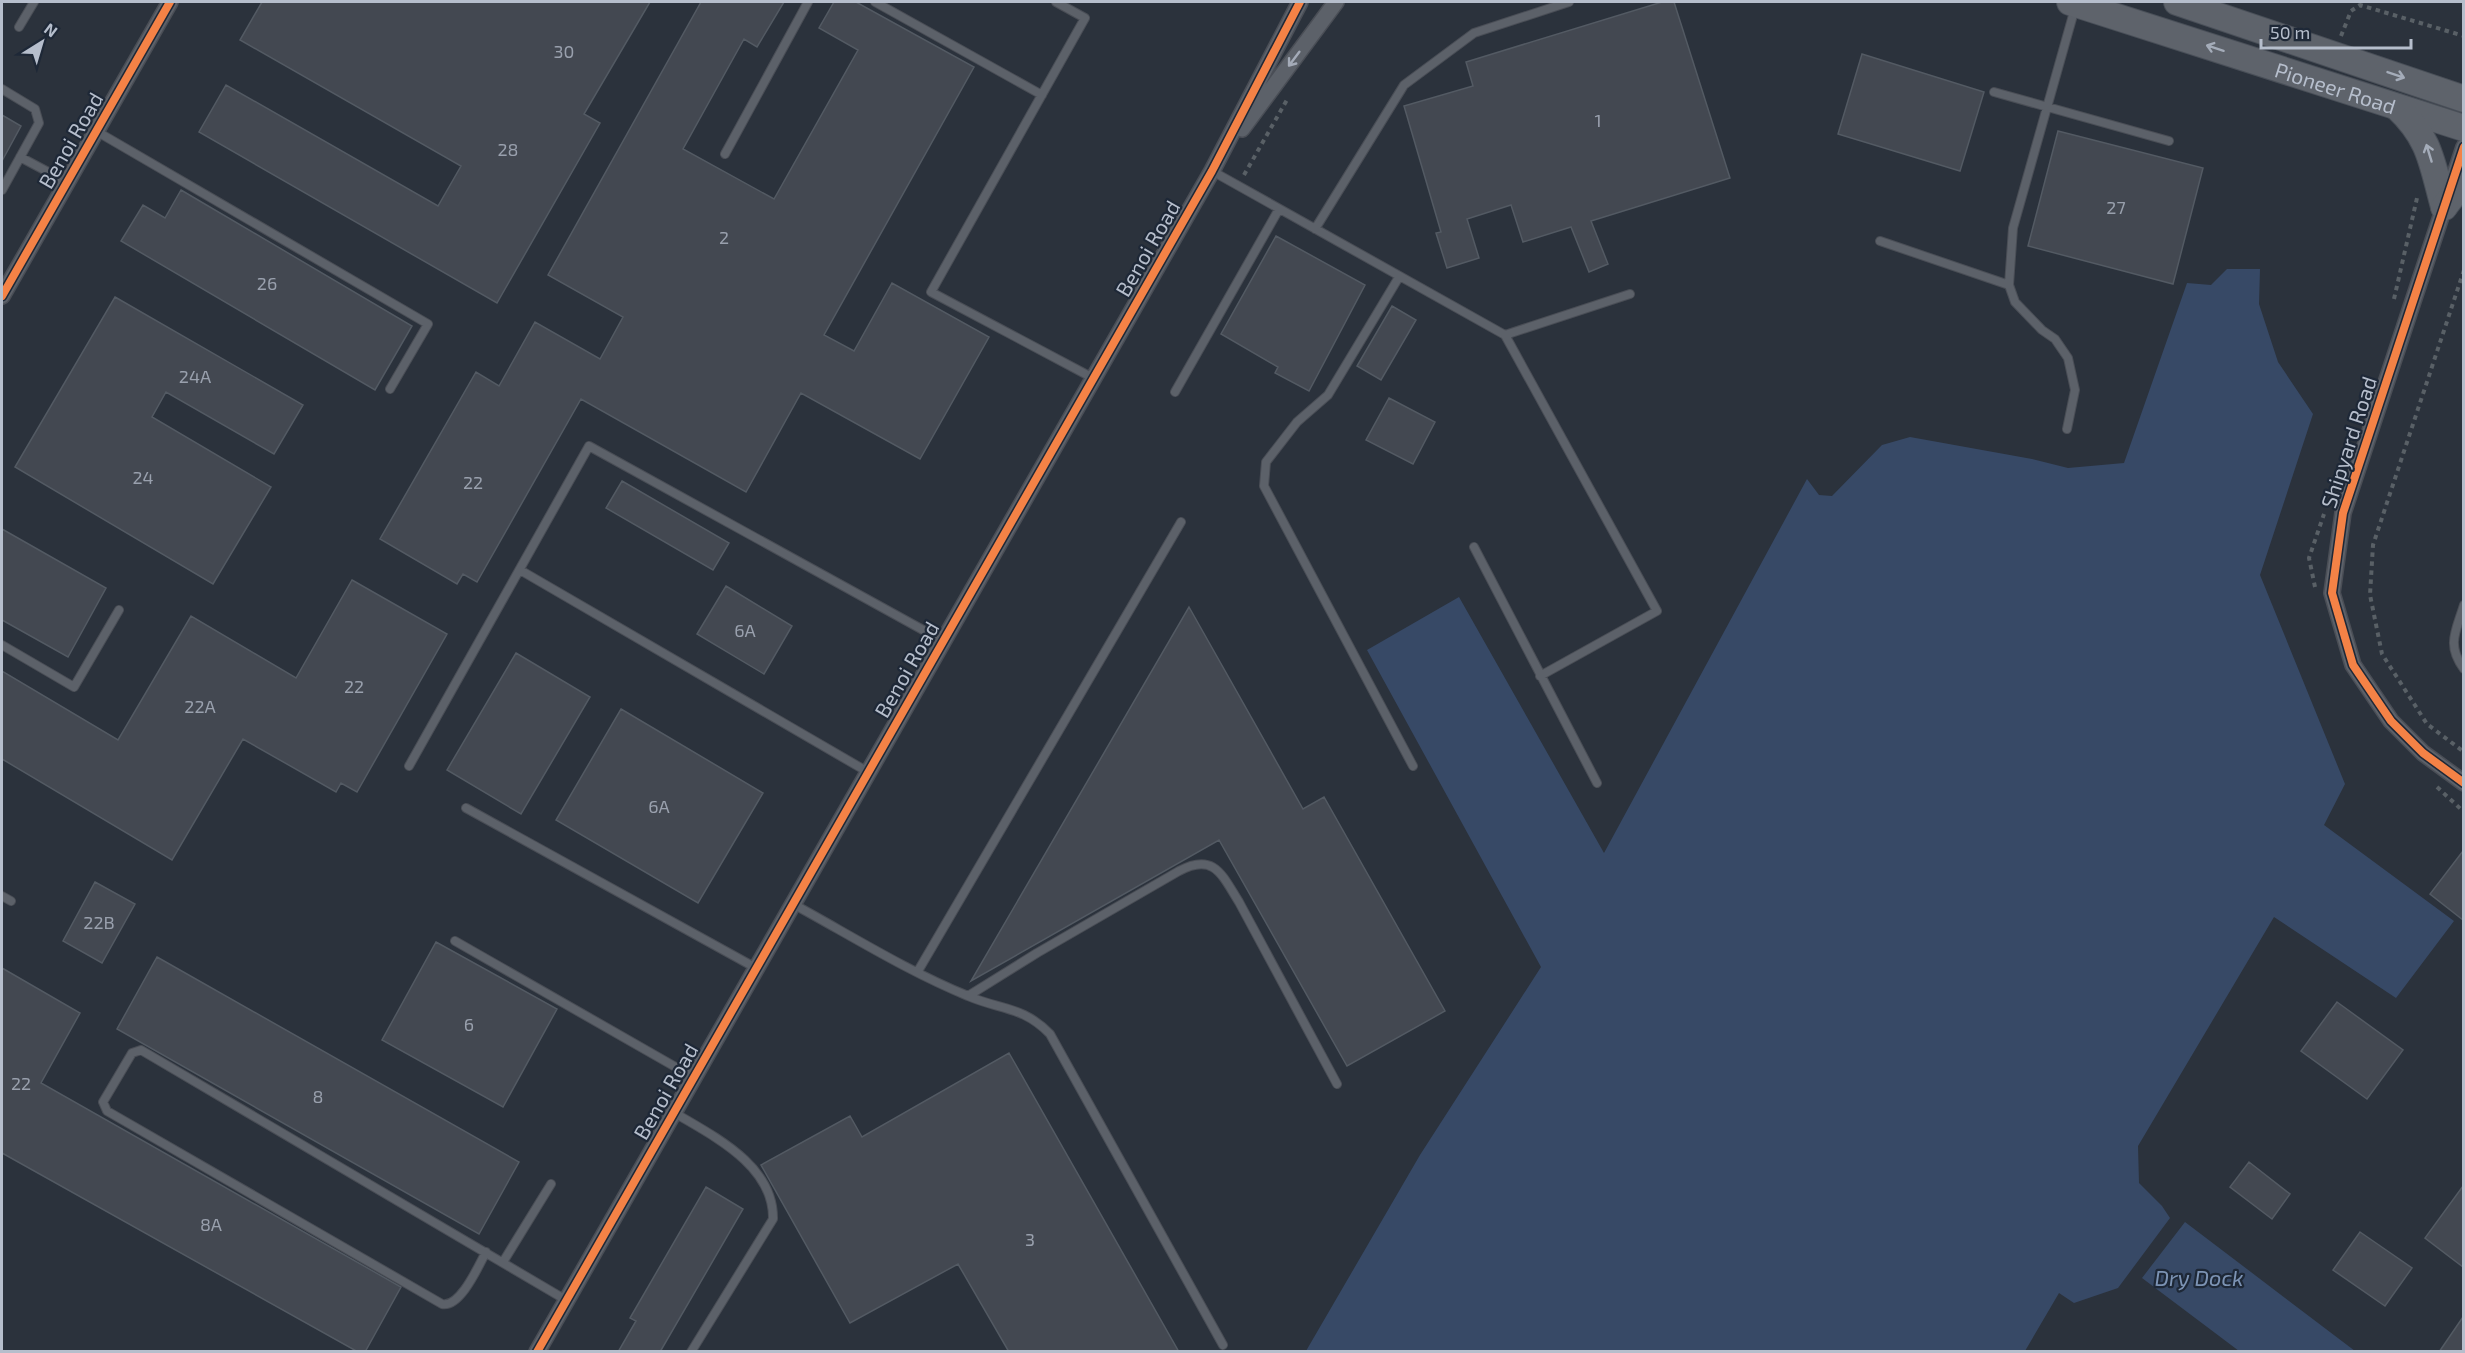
<svg xmlns="http://www.w3.org/2000/svg" width="2465" height="1353" font-family="'Exo 2',sans-serif">
  <rect width="100%" height="100%" fill="#2b323c"/>
  <path fill="#374966" d="M2227 269H2260L2259 304 2278 362 2313 414 2260 575 2345 784 2324 825 2454 921 2396 998 2274 917 2138 1146 2139 1183 2162 1206 2170 1218 2118 1288 2074 1303 2059 1293 2025 1351H1306L1420 1155 1541 967 1367 650 1459 597 1604 853 1807 479 1819 495 1832 496 1882 445 1910 437 2032 459 2068 468 2124 463 2187 283 2211 285Z
    M2185 1222 2355 1351H2239L2142 1278Z"/>
  <path fill="#434851" stroke="#535a63" stroke-width="1.5" d="M262 2H650L584 114 600 123 497 303 199 132 226 85 438 206 461 166 240 40Z
    M701 2H784L757 47 744 39 683 149 774 199 858 50 819 28 834 2H856L974 67 824 335 854 351 892 283 989 337 920 459 801 393 746 492 581 399 477 582 463 574 457 584 380 539 476 372 499 386 535 322 600 359 623 317 548 275Z
    M1662 2H1674L1730 178 1591 221 1608 264 1589 272 1571 227 1523 242 1511 205 1467 219 1479 258 1447 268 1436 233 1441 232 1404 106 1473 86 1466 62Z
    M1862 54 1984 92 1960 171 1838 134Z
    M2 115 21 126 2 161Z
    M2058 131 2203 168 2173 284 2028 246Z
    M181 190 412 326 375 390 121 241 143 205 165 218Z
    M1276 236 1365 285 1309 391 1275 373 1278 367 1221 334Z
    M115 297 303 405 274 454 166 392 152 417 271 487 213 584 15 467Z
    M1392 306 1416 320 1381 380 1357 366Z
    M1389 398 1435 422 1413 464 1366 440Z
    M622 481 729 543 713 570 606 508Z
    M2 529 106 588 68 657 2 620Z
    M352 580 447 634 357 792 341 783 336 792 243 739 172 860 2 759V671L118 740 191 616 296 678Z
    M726 586 792 626 764 674 697 634Z
    M1189 607 1303 809 1324 797 1445 1011 1347 1066 1219 840 971 981Z
    M516 653 590 697 521 814 447 770Z
    M621 709 763 793 698 903 556 820Z
    M2463 851V920L2430 894Z
    M95 882 135 904 102 963 63 941Z
    M436 942 557 1009 503 1107 382 1040Z
    M157 957 519 1162 479 1234 117 1029Z
    M2 968 80 1013 41 1083 401 1287 365 1352H358L2 1153Z
    M2337 1002 2403 1050 2367 1099 2301 1051Z
    M1009 1053 1179 1352H1009L958 1264 850 1323 761 1165 850 1116 862 1137Z
    M2249 1162 2290 1194 2272 1219 2230 1187Z
    M2463 1186V1267L2425 1238Z
    M706 1187 743 1209 660 1352H618L636 1321 630 1318Z
    M2360 1232 2412 1268 2385 1306 2333 1270Z
    M2463 1317V1352H2439Z"/>
  <g fill="none" stroke-linecap="round" stroke-linejoin="round">
    <defs>
      <path id="service" d="M875 2 1042 95
        M1056 2 1085 18 931 292 1093 378
        M19 27 34 2
        M2 89 35 109 39 123 2 190
        M1994 92 2169 141
        M96 131 428 324 390 389
        M725 154 808 2
        M20 157 67 182
        M1212 171 1505 335 1657 611 1540 676
        M1315 229 1404 85 1474 33 1569 2
        M1880 241 2009 285
        M1399 277 1328 395 1297 422 1266 462 1264 486 1413 766
        M1505 335 1630 294
        M1175 392 1279 209
        M2067 429 2075 390 2068 358 2055 339 2042 330 2015 302 2009 285 2013 228 2075 8
        M1474 547 1597 783
        M520 570 868 772
        M2464 605C2456 631 2446 645 2464 669
        M2 645 74 687 119 610
        M409 766 589 446 943 641
        M466 808 756 968
        M2 896 11 901
        M793 904C850 935 907 971 968 996 1000 1010 1023 1006 1050 1034L1223 1345
        M455 941 693 1077
        M918 971 1181 522
        M968 996 1037 953 1179 871C1214 852 1222 875 1239 902L1337 1084
        M673 1112C713 1136 774 1165 773 1219L691 1352
        M486 1252C478 1267 460 1308 442 1304L107 1111 103 1102 132 1053 141 1050 566 1300
        M503 1262 551 1184"/>
      <path id="minor" d="M1242 129 1336 2
        M2464 147 2343 513 2332 593 2353 665 2391 721 2423 753 2464 783
        M2 296 170 2
        M537 1352 1212 171 1300 2"/>
      <g id="primary">
        <path id="s1" d="M2070 2 2464 128"/>
        <path d="M2177 2 2464 99"/>
        <path d="M2397 107C2431 139 2432 164 2444 207"/>
        <path d="M2444 207 2464 181"/>
      </g>
    </defs>
    <use href="#service" stroke="#4a4e56" stroke-width="10"/>
    <use href="#minor" stroke="#4a4e56" stroke-width="18"/>
    <use href="#primary" stroke="#494f58" stroke-width="28"/>
    <path stroke="#596066" stroke-width="4" stroke-dasharray="4.5 4.5" stroke-linecap="butt" d="M2341 36 2351 11 2360 5 2464 36
      M1244 175 1288 98
      M2464 270 2373 545 2370 595 2382 654 2427 724 2464 752
      M2394 299 2417 198
      M2315 587 2309 558 2324 514
      M2437 787 2464 812"/>
    <use href="#service" stroke="#5c6169" stroke-width="8"/>
    <use href="#minor" stroke="#5c6169" stroke-width="15"/>
    <use href="#primary" stroke="#5e636b" stroke-width="26"/>
    <defs>
      <path id="cycleway" d="M2464 147 2343 513 2332 593 2353 665 2391 721 2423 753 2464 783
        M2 296 170 2
        M537 1352 1212 171 1300 2"/>
    </defs>
    <use href="#cycleway" stroke="#1e2837" stroke-width="11"/>
    <use href="#cycleway" stroke="#f48246" stroke-width="8"/>
  </g>
  <defs><path id="oneway-shaft" d="M-6 0H5M1.5-3L5.5 0L1.5 3" fill="none" stroke-width="1.6" stroke-linecap="round" stroke-linejoin="round" transform="scale(1.5)"/></defs>
  <g stroke="#a4acb9">
    <use href="#oneway-shaft" transform="translate(2215 48) rotate(-162)"/>
    <use href="#oneway-shaft" transform="translate(2396 75) rotate(19)"/>
    <use href="#oneway-shaft" transform="translate(2429 153) rotate(-107)"/>
  </g>
  <use stroke="#a4abb8" href="#oneway-shaft" transform="translate(1294 59) rotate(127)"/>
  <g text-anchor="middle" dominant-baseline="central" stroke-width="4.5" stroke-linejoin="round" paint-order="stroke">
    <g font-size="18" fill="#99a0ad">
      <text x="564" y="51">30</text>
      <text x="1598" y="120">1</text>
      <text x="508" y="149">28</text>
      <text x="2116" y="207">27</text>
      <text x="724" y="237">2</text>
      <text x="267" y="283">26</text>
      <text x="195" y="376">24A</text>
      <text x="143" y="477">24</text>
      <text x="473" y="482">22</text>
      <text x="745" y="630">6A</text>
      <text x="354" y="686">22</text>
      <text x="200" y="706">22A</text>
      <text x="659" y="806">6A</text>
      <text x="99" y="922">22B</text>
      <text x="469" y="1024">6</text>
      <text x="21" y="1083">22</text>
      <text x="318" y="1096">8</text>
      <text x="211" y="1224">8A</text>
      <text x="1030" y="1239">3</text>
    </g>
    <g font-size="21" fill="#b6becc" stroke="#1e2837">
      <text stroke="none"><textPath href="#s1" startOffset="279">Pioneer Road</textPath></text>
      <text transform="translate(70 140) rotate(-60)">Benoi Road</text>
      <text transform="translate(1147 248) rotate(-60)">Benoi Road</text>
      <text transform="translate(2348 442) rotate(-72)">Shipyard Road</text>
      <text transform="translate(906 669) rotate(-60)">Benoi Road</text>
      <text transform="translate(665 1091) rotate(-60)">Benoi Road</text>
    </g>
    <g font-size="22" font-style="italic" fill="#7c93b4" stroke="#1e2837">
      <text x="2199" y="1277">Dry Dock</text>
    </g>
  </g>
  <rect width="2465" height="1353" fill="none" stroke="#b6becc" stroke-width="6"/>
  <g transform="translate(42 42) rotate(37)" stroke="#1e2837" stroke-width="4.5" paint-order="stroke">
  <path d="M0-4.5L10 22L0 15L-10 22Z" fill="#b6becc"/>
  <text y="-9" font-size="16" font-weight="bold" text-anchor="middle" fill="#b6becc">N</text>
  </g>
  <path d="M2261 39v9h150v-9" fill="none" stroke="#b6becc" stroke-width="3"/>
  <text x="2270" y="39" font-size="18" fill="#b6becc" stroke="#1e2837" stroke-width="4.5" paint-order="stroke">50 m</text>
</svg>
